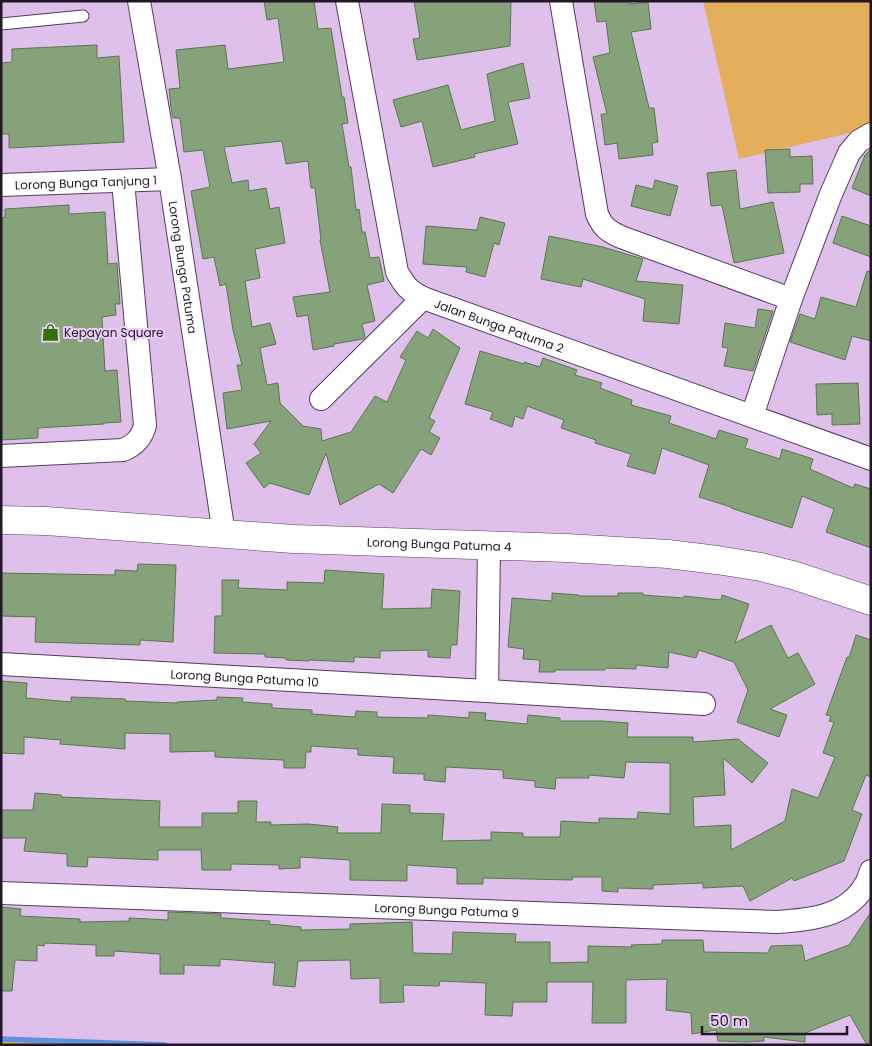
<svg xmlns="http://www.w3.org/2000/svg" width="872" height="1046" font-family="Poppins,sans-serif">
  <rect width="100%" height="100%" fill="#dec0ea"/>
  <path fill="#e4af5d" d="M703 1H871V128L739 159Z
    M1 1039 165 1045H1Z"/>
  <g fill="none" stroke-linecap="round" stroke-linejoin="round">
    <path stroke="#5f94dd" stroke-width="5.5" d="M1 1039 165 1045"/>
  </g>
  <path fill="#85a27a" stroke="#5b7650" d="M264 1H314L318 29 331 28 342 97H344L348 123 342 124 349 167H351L356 210 359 209 362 232H365L370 258 379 257 384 281 367 285 375 321 362 324 365 337 363 339 334 344V346L313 350 308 315 297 317 293 297 330 292 320 240H321L315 188H311L308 161 286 164 282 141 224 147 232 183 248 180 249 191 266 188 270 209 279 207 285 243 255 249 260 278 245 281 252 327 270 323 276 344 260 348 267 385 278 383 280 403 303 426 321 429 322 441 351 432 375 396 387 402 406 360 400 357 417 331 428 338 433 329 460 348 429 418 435 421 429 432 440 438 431 455 421 449 393 493 379 484 340 505 326 453 309 495 270 483 264 488 246 463 261 453 254 444 271 421 227 429 223 393 242 390 237 365H242L233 330 226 284 220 286 214 257 203 259 198 231 191 191 210 187 203 150 184 152 180 118H173L171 108 169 89 180 88 176 50 225 45 228 69 284 62 278 18 267 20Z
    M414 1H511L510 46 417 60 413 39 420 38Z
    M594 1H630V4L648 2 651 29 631 32 649 108H654L658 142 652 143 653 155 619 159 617 143 605 145 601 114H607L593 57 610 53 606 21 597 22Z
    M97 45V58L119 56 124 142 9 148V134H1V63L12 62V49Z
    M523 63 530 98 508 102 518 144 474 154 475 157 433 167 422 121 401 127 393 100 448 85 461 130 495 121 487 74Z
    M790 149V157L812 156 813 184H800V192L768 193 765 150Z
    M871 149V196L852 188 865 155Z
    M736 170 740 209 773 202 784 253 734 263 722 205 711 206 707 173Z
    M655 180 678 186 670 216 631 206 636 185 653 189Z
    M69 205V214L105 212 108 264 117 263 120 304H115L116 315 102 317 105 371 117 370 121 422 104 423V424L38 428V438L1 440V218L5 217V209Z
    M842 216 871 226V257L833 243Z
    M480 217 505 223 499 245 494 243 485 277 466 272 467 267 423 264 426 226 477 230Z
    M549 236 603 247 643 259 636 281 683 285 679 324 643 321 645 299 583 279 581 287 541 279Z
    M867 271 871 272V341L852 336 845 360 790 342 800 314 815 319 821 297 856 307Z
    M758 309 773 311 753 371 724 366 728 348 722 347 725 323 755 328Z
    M480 351 524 364V362L540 367 543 358 577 370 575 375 602 383 600 388 632 400 631 405 671 416 669 423 716 439 719 430 748 439 745 448 780 459 782 449 813 459 810 469 853 488 855 484 871 489V548L826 532 834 509 802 496 792 528 731 508V507L699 497 709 465 662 448 655 474 627 466 631 454 595 443 596 440 561 428 564 420 527 406 523 419 515 416 512 427 490 419 493 412 465 404Z
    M858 383 860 424 832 425V414L817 415 816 384Z
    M138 564 176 565 173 642 140 640V645L35 642 36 617 1 616V573L115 575V570L137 571Z
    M325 570 384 574 382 609 431 608 432 589 460 591 457 645H451L450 658 428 657V650L380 651V658L354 657V662L309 660V661L286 660V658L265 657V654L214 653 215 616H222V580H239L238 588 287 590V582L324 583Z
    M552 593 579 595V596H618V593H643V595L683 598 684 596 721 600 722 595 749 604 735 643 771 625 788 658 798 653 815 684 770 709 787 715 779 737 737 722 748 690 734 662 699 650 696 658 669 652 668 668 636 665V669L605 668V670H555V672H539L540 660 523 659 524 649 508 647 512 598 552 601Z
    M856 635 871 640V777L866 775 852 810 862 814 844 861 794 881 792 878 750 901 743 886 703 888V883L653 885V889L618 888V892L602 891V877H573L572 880 483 878V884H457V868L407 865V881L350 880V860L300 857V868L279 869V865L231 864V870H202L201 850H158V860L88 857 87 867 67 866V854L24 851 26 838H1V810H33L35 793 61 795V797L160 801 159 827H202V813H238V801H257L256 822H271V825L308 824 338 827 337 833H381L382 804 410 805V813L444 814 442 841 491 840V832L523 833V837H560L561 821 599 823V818L637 819 638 812 670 814V763L626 762 624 778 589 775V778H556L555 789 535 787V781L503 778V770L446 767 445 782 424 780V774L393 773 394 757 358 755V749L311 746V752H306L305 768H284V760L215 757V751L170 752V734L125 733V749L60 744 61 740 24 737V754L1 753V681L27 683 26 698 71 702V697L125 699V701L177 703V702L217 700V697L243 698 242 702 272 704V708L312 710V714L355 717 356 711 377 712V717L428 718V715L469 718V712L486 713 485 720 527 724 528 715 560 718V721H602L628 723 627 737H693V742L738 739 768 763 752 783 723 758 725 795 693 797 694 827 731 825V850L785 821 792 789 818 798 835 757 823 753 834 722 829 721 831 716 826 715 847 657 849 658Z
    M1 907 21 909 20 916 80 919V922L129 921V918L168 920V912L221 914V918L270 921 269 924 301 927V930L350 929V924L412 922 413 953 452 954 453 932 516 934 515 942H550V963L588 962V946L632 947 631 945 662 944V940H703L704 952 768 953 771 946 802 945 805 961 849 945 871 912V1045H867L850 1015 805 1033V1042L764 1037V1041L746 1042 718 1041 716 1030 692 1034 691 1013 666 1010 667 979 626 980V1023H592L593 982H547V1002H513L512 1016 485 1015 486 983 440 981 439 986 403 985 404 1002 380 1003V978L351 979 350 960 298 961 295 987 273 985 275 963 220 959V966L184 965V974H160V954L114 951V956H96V945L45 943 44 946 37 945V961L15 960 12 991H1Z"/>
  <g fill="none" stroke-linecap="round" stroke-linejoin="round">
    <defs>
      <path id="lane" d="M1 24 83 16"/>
      <g id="street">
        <path id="s1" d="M139 1 170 179 224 534"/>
        <path id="s2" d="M347 1 397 272C405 286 409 291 423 298L871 459"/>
        <path d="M561 1 597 214C603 228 608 231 621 237L791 299"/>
        <path id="s3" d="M1 185 170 179"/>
        <path d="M321 399 423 298"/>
        <path d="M752 416 791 299 831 194 849 153 859 141 871 134"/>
        <path d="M1 456 123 450C135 445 142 438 145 425L123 181"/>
        <path id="s4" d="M1 664 487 691 489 546"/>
        <path d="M487 691 704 704"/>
        <path id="s5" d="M1 893 776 922C809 920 847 917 865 885 868 881 869 875 871 871"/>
      </g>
      <g id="secondary">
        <path id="s6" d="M1 520 46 521 294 539 567 548 668 554 717 560 761 567 796 576 871 601"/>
      </g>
    </defs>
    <use href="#lane" stroke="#553c5f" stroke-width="13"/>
    <use href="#street" stroke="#553c5f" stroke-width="24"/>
    <use href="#secondary" stroke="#553c5f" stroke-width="29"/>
    <use href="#lane" stroke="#fff" stroke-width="11"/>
    <use href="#street" stroke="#fff" stroke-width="22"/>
    <use href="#secondary" stroke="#fff" stroke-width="28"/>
  </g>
  <defs>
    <symbol id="shop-bare" viewBox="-9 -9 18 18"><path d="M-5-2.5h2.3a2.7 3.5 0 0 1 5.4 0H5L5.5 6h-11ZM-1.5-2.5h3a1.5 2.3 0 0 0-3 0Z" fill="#347208" stroke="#eccdf7" stroke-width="2.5" paint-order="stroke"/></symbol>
  </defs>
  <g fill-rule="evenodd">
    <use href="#shop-bare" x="38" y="320" width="25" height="25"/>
  </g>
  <g text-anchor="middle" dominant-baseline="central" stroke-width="4" stroke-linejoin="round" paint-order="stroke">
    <g font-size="12" fill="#221726" stroke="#eccdf7">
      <text stroke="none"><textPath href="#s3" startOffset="85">Lorong Bunga Tanjung 1</textPath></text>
      <text stroke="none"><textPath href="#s1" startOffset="270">Lorong Bunga Patuma</textPath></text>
      <text stroke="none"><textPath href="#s2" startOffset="394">Jalan Bunga Patuma 2</textPath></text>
      <text stroke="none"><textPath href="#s6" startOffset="439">Lorong Bunga Patuma 4</textPath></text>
      <text stroke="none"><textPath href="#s4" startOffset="244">Lorong Bunga Patuma 10</textPath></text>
      <text stroke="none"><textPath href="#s5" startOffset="446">Lorong Bunga Patuma 9</textPath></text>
    </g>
    <g font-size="12" fill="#221726" stroke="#eccdf7" text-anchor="start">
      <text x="64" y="332">Kepayan Square</text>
    </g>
  </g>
  <rect width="872" height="1046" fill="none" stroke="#221726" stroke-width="5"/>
  <path d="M702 1026v8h145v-8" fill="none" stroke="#221726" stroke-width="2.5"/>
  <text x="710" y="1026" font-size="15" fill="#221726" stroke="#eccdf7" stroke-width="4" paint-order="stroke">50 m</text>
</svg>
